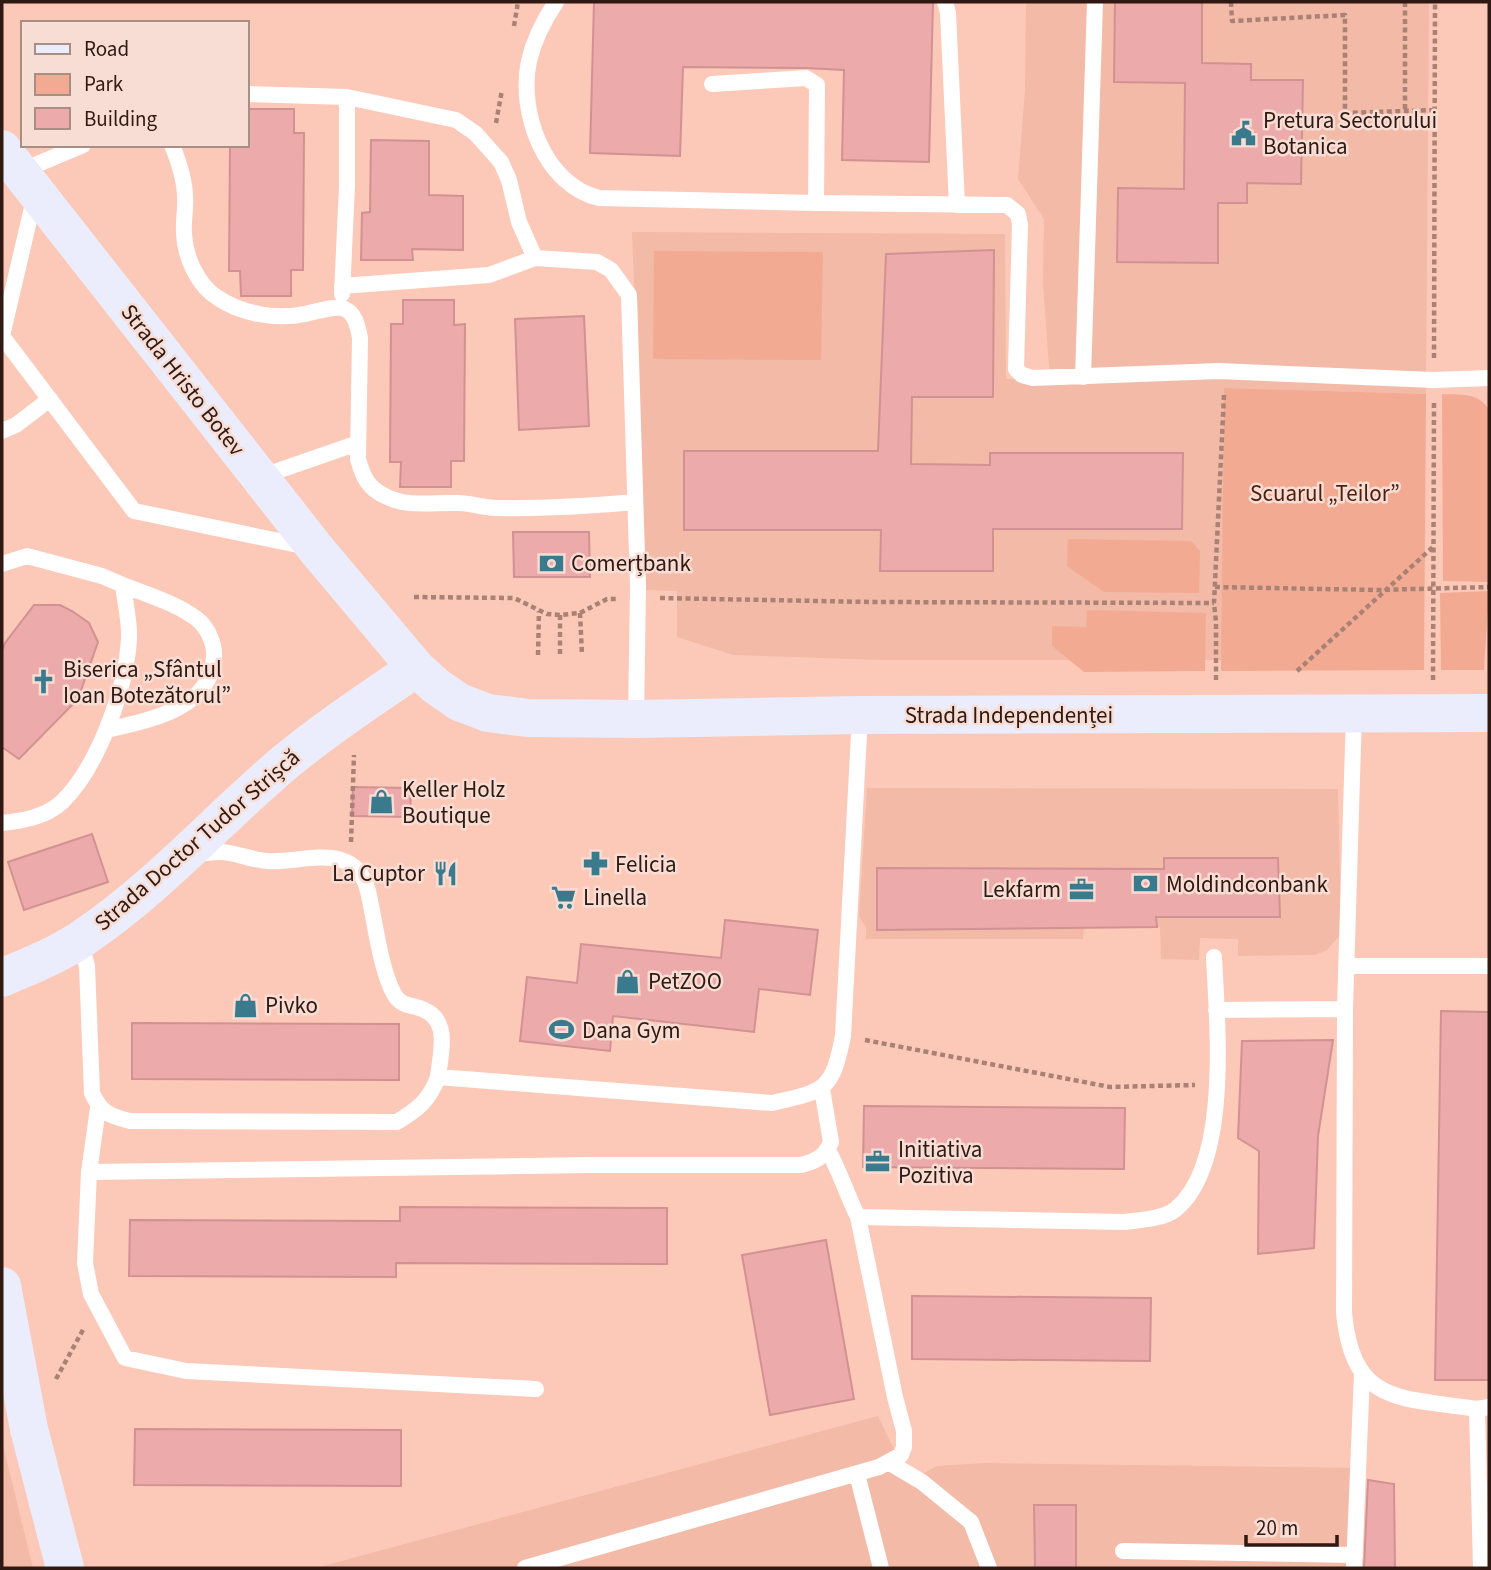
<svg xmlns="http://www.w3.org/2000/svg" width="1491" height="1570" font-family="'Source Sans 3',sans-serif">
  <rect width="100%" height="100%" fill="#fcc9b8"/>
  <path fill="#f2baa7" d="M1026 2H1429L1426 394 1224 388 1222 660H881L733 655 677 637V591L646 590 632 232 1005 234 1006 379 1050 380 1043 283 1044 219 1018 179 1025 90Z
    M867 788 1338 789 1341 934 1327 950 1315 955 1238 956V939L1200 938 1199 960 1161 959 1160 927 1084 928 1083 939H866V928L859 916Z
    M878 1416 909 1481 937 1466 985 1463 1362 1468V1568H316Z
    M2 1441 33 1568H2Z"/>
  <path fill="#f3aa92" d="M654 251 823 252 821 360 653 359Z
    M1224 388 1426 394 1424 670 1221 671Z
    M1442 394C1460 395 1479 392 1489 410V582L1443 581Z
    M1068 539 1191 541 1200 551 1199 593 1104 592 1067 566Z
    M1489 591 1484 670H1441L1440 593Z
    M1087 610 1206 613 1205 671 1084 672 1052 646V626L1086 627Z"/>
  <path fill="#ecaaaa" stroke="#d29192" stroke-width="2" d="M594 2H933L929 162 842 160 844 70 805 68 683 67 680 156 590 153Z
    M1115 2H1202V63L1251 64V80H1303L1301 184 1247 183V203H1218V263L1117 262 1118 188 1184 189 1185 83 1114 82Z
    M247 109H294V133H304L303 270H291V296H241L240 271H229L230 145H247Z
    M371 140 429 141V195L463 196V250L412 249 413 260H361L362 213 370 212Z
    M994 250 993 397H912L911 464 990 465V453H1183L1182 529H993V571H880L881 530H684V451H878L886 254Z
    M403 300H454V325L465 324 464 461H451V487H400L401 462H390L391 324H403Z
    M584 316 589 426 519 430 515 319Z
    M513 532H589L590 577H514Z
    M34 605H60L72 611 89 623 98 642 78 699 19 759 2 747V651L5 643Z
    M353 787 411 788 410 817 352 816Z
    M92 834 108 882 24 910 8 862Z
    M1164 858H1278L1280 917H1156L1157 927 877 930V868L1164 869Z
    M725 920 818 930 810 995 759 989 754 1032 613 1016 610 1051 520 1041 527 977 577 983 581 944 721 958Z
    M1441 1011 1489 1012V1380H1435Z
    M132 1023 399 1024V1080L132 1079Z
    M1333 1040 1318 1136 1314 1248 1258 1254 1259 1151 1238 1138 1242 1041Z
    M864 1106 1125 1108 1124 1169 863 1167Z
    M400 1207 667 1208V1264L396 1263V1277L129 1276 130 1220 400 1221Z
    M826 1240 854 1399 770 1415 742 1255Z
    M912 1296 1151 1298 1150 1361 912 1359Z
    M135 1429 401 1430V1486L134 1485Z
    M1368 1480 1394 1484 1395 1568H1364Z
    M1034 1505H1076V1568H1035Z"/>
  <g fill="none" stroke-linecap="round" stroke-linejoin="round">
    <path stroke="#aa8275" stroke-width="4.5" stroke-dasharray="5 3.5" stroke-linecap="butt" d="M1231 2 1232 21 1345 15V113L1434 110
      M1405 2V111
      M514 26 518 2
      M496 123 502 90
      M1434 358 1435 2
      M1215 587 1378 590 1489 587
      M414 597 514 598 547 614 560 615 580 613 607 599H616
      M660 598 871 602 1214 603
      M580 613 582 655
      M560 615V655
      M538 655 539 611
      M1297 671 1433 547
      M1216 680V622L1214 603 1224 395
      M1433 680 1434 402
      M351 842 354 755
      M865 1040 1110 1087 1195 1085
      M56 1379 84 1328"/>
    <path stroke="#fff" stroke-width="16" d="M556 2C544 20 534 39 529 61 518 111 544 185 599 198L816 203 1007 205 1018 214 1020 225 1016 369 1022 375 1033 378 1219 371 1434 380 1489 378
      M945 2 948 13 957 205
      M712 84 806 78 817 85 816 203
      M247 94 347 97 456 120 475 133 501 162 509 180 519 222 535 258
      M172 145C178 160 185 180 185 197 186 209 183 222 184 234 185 257 198 286 218 298 242 314 277 320 305 314 315 312 332 306 342 308 355 311 358 327 360 338L358 459C363 477 368 488 385 496 408 508 434 502 459 503 471 503 483 508 496 508 542 509 589 506 635 502
      M21 171 83 145
      M35 195 2 336 134 511 308 547
      M342 286 489 275 535 258 597 262 611 270 629 295 638 587 636 719
      M342 294 347 186V97
      M1083 377 1095 2
      M2 431 16 425 50 399
      M260 477 358 443
      M2 564 27 556 102 576 123 585C125 603 130 622 129 639 126 689 98 767 62 802 46 817 22 821 2 823
      M1354 713 1345 1009 1344 1313C1353 1406 1401 1397 1477 1409L1489 1407
      M107 730C149 720 210 710 214 657 215 643 207 627 197 619 176 603 147 595 123 585
      M193 853C203 854 210 852 220 852 235 852 251 860 267 861 301 864 355 839 368 891 375 921 380 968 394 994 399 1003 406 1005 416 1007 452 1016 441 1049 438 1077
      M80 941 87 966 92 1093C101 1113 110 1116 130 1121L397 1122C418 1109 429 1101 438 1077L772 1103C824 1091 832 1092 843 1036L860 715
      M1346 966H1489
      M1216 1010 1345 1009
      M98 1108 89 1172 85 1263 91 1294 125 1358 186 1371 536 1389
      M89 1172 591 1165H801C816 1161 825 1157 831 1142L822 1089
      M858 1217 1125 1222C1140 1220 1164 1219 1176 1209 1231 1163 1217 1023 1214 957
      M1477 1409 1481 1568
      M890 1463 922 1482 971 1522 989 1568
      M857 1474 881 1568
      M1123 1551 1355 1555
      M525 1568 879 1467 901 1455 904 1447V1431L895 1397 858 1217C847 1195 840 1172 828 1150
      M1354 1568 1362 1374"/>
    <path stroke="#ebedfc" stroke-width="38" d="M2 149 316 549 416 668 436 686 459 702 488 713 528 718 636 719 860 715 1489 713
      M2 978C29 966 58 955 83 938 156 889 216 821 283 764 325 729 371 699 416 668
      M2 1286 29 1429 65 1568"/>
  </g>
  <defs>
    <symbol id="civic-bare" viewBox="-9 -9 18 18"><path d="M-.6-6.5H3V-4.5H.6V-3L4-1V1h2V6H-6V1h2V-1L-.6-3ZM-1.2 2.5V6h2.4V2.5Z" fill="#397a8d" stroke="#f7ddd4" stroke-width="2.5" paint-order="stroke"/></symbol>
    <symbol id="bank-bare" viewBox="-9 -9 18 18"><path d="M-6-4H6V4H-6ZM0-2.3a2.3 2.3 0 1 0 0 4.6a2.3 2.3 0 1 0 0-4.6Z" fill="#397a8d" stroke="#f7ddd4" stroke-width="2.5" paint-order="stroke"/></symbol>
    <symbol id="church-bare" viewBox="-9 -9 18 18"><path d="M-1.2-6h2.4v3.5h3.3v2.4h-3.3V6h-2.4V-.1h-3.3v-2.4h3.3Z" fill="#397a8d" stroke="#f7ddd4" stroke-width="2.5" paint-order="stroke"/></symbol>
    <symbol id="shop-bare" viewBox="-9 -9 18 18"><path d="M-5-2.5h2.3a2.7 3.5 0 0 1 5.4 0H5L5.5 6h-11ZM-1.5-2.5h3a1.5 2.3 0 0 0-3 0Z" fill="#397a8d" stroke="#f7ddd4" stroke-width="2.5" paint-order="stroke"/></symbol>
    <symbol id="pharmacy-bare" viewBox="-9 -9 18 18"><path d="M-2-6h4v4h4v4h-4v4h-4v-4h-4v-4h4Z" fill="#397a8d" stroke="#f7ddd4" stroke-width="2.5" paint-order="stroke"/></symbol>
    <symbol id="restaurant-bare" viewBox="-9 -9 18 18"><path d="M-5-6h1v4h1v-4h1v4h1v-4h1v5L-1.5 .5V6h-2V.5L-5-1ZM5-6V6H3V1.5H1.5Q1.5-4 5-6Z" fill="#397a8d" stroke="#f7ddd4" stroke-width="2.5" paint-order="stroke"/></symbol>
    <symbol id="office-bare" viewBox="-9 -9 18 18"><path d="M-6-3h4V-5.5h4V-3h4V5H-6ZM-1-4.5V-3h2v-1.5ZM-6 0V1H6V0Z" fill="#397a8d" stroke="#f7ddd4" stroke-width="2.5" paint-order="stroke"/></symbol>
    <symbol id="supermarket-bare" viewBox="-9 -9 18 18"><path d="M-6-5.5h2.5l.6 2H6L4.5 2H-2.5L-4.4-4H-6ZM-1.5 3.2a1.3 1.3 0 1 0 .1 0ZM3 3.2a1.3 1.3 0 1 0 .1 0Z" fill="#397a8d" stroke="#f7ddd4" stroke-width="2.5" paint-order="stroke"/></symbol>
    <symbol id="stadium-bare" viewBox="-9 -9 18 18"><path d="M0-5a6.5 5 0 1 0 0 10a6.5 5 0 1 0 0-10ZM-3.5-1.8h7v3.6h-7Z" fill="#397a8d" stroke="#f7ddd4" stroke-width="2.5" paint-order="stroke"/></symbol>
  </defs>
  <g fill-rule="evenodd">
    <use href="#civic-bare" x="1226" y="116" width="35" height="35"/>
    <use href="#bank-bare" x="534" y="546" width="35" height="35"/>
    <use href="#church-bare" x="26" y="664" width="35" height="35"/>
    <use href="#shop-bare" x="364" y="784" width="35" height="35"/>
    <use href="#pharmacy-bare" x="578" y="846" width="35" height="35"/>
    <use href="#restaurant-bare" x="428" y="856" width="35" height="35"/>
    <use href="#bank-bare" x="1128" y="866" width="35" height="35"/>
    <use href="#office-bare" x="1064" y="872" width="35" height="35"/>
    <use href="#supermarket-bare" x="546" y="880" width="35" height="35"/>
    <use href="#shop-bare" x="610" y="964" width="35" height="35"/>
    <use href="#shop-bare" x="228" y="988" width="35" height="35"/>
    <use href="#stadium-bare" x="544" y="1012" width="35" height="35"/>
    <use href="#office-bare" x="860" y="1144" width="35" height="35"/>
  </g>
  <g text-anchor="middle" dominant-baseline="central" stroke-width="5" stroke-linejoin="round" paint-order="stroke">
    <g font-size="23" fill="#301912" stroke="#f7ddd4" text-anchor="start">
      <text x="1263" y="120">Pretura Sectorului<tspan x="1263" dy="26">Botanica</tspan></text>
      <text x="571" y="563">Comerțbank</text>
      <text x="63" y="669">Biserica „Sfântul<tspan x="63" dy="26">Ioan Botezătorul”</tspan></text>
      <text x="402" y="789">Keller Holz<tspan x="402" dy="26">Boutique</tspan></text>
      <text x="615" y="864">Felicia</text>
      <text x="425" y="873" text-anchor="end">La Cuptor</text>
      <text x="1166" y="884">Moldindconbank</text>
      <text x="1061" y="889" text-anchor="end">Lekfarm</text>
      <text x="583" y="897">Linella</text>
      <text x="648" y="981">PetZOO</text>
      <text x="265" y="1005">Pivko</text>
      <text x="582" y="1030">Dana Gym</text>
      <text x="898" y="1149">Initiativa<tspan x="898" dy="26">Pozitiva</tspan></text>
    </g>
    <g font-size="23" fill="#301912" stroke="#f7ddd4">
      <text transform="translate(183 380) rotate(52)">Strada Hristo Botev</text>
      <text x="1009" y="715">Strada Independenței</text>
      <text transform="translate(197 840) rotate(-41)">Strada Doctor Tudor Strișcă</text>
    </g>
    <g font-size="23" fill="#4f1e0d" stroke="#f7ddd4">
      <text x="1325" y="493">Scuarul „Teilor”</text>
    </g>
  </g>
  <rect width="1491" height="1570" fill="none" stroke="#301912" stroke-width="7"/>
  <rect x="21" y="21" width="228" height="126" fill="#f7ddd4" stroke="#a78f86" stroke-width="2"/>
  <rect x="35" y="44" width="35" height="10" fill="#ebedfc" stroke="#a78f86" stroke-width="2"/>
  <text x="84" y="56" font-size="21" fill="#301912">Road</text>
  <rect x="35" y="74" width="35" height="21" fill="#f3aa92" stroke="#a78f86" stroke-width="2"/>
  <text x="84" y="91" font-size="21" fill="#301912">Park</text>
  <rect x="35" y="108" width="35" height="21" fill="#ecaaaa" stroke="#a78f86" stroke-width="2"/>
  <text x="84" y="126" font-size="21" fill="#301912">Building</text>
  <path d="M1246 1535v10h91v-10" fill="none" stroke="#301912" stroke-width="3.5"/>
  <text x="1256" y="1535" font-size="21" fill="#301912" stroke="#f7ddd4" stroke-width="5" paint-order="stroke">20 m</text>
</svg>
